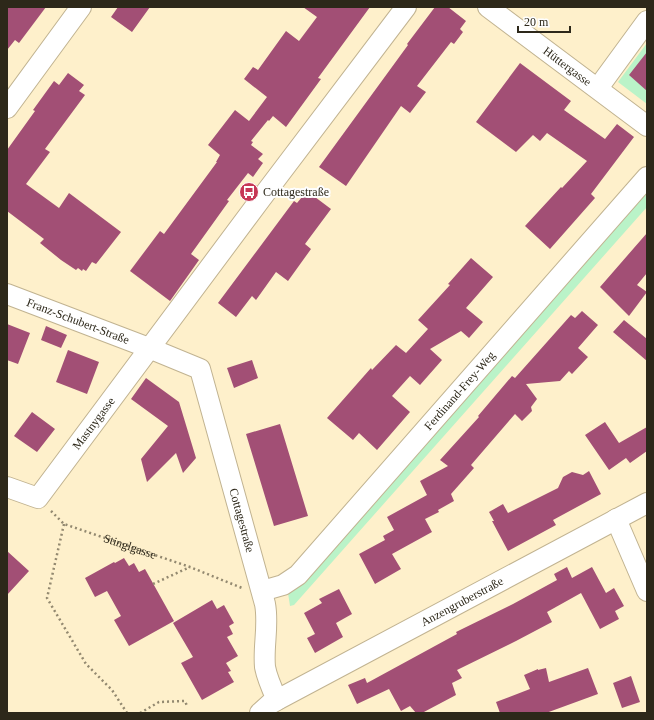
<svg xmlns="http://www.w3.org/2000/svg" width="654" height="720" font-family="Georgia,serif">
  <rect width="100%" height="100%" fill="#fef0cb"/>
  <path fill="#baf3c8" d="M647 43V104L618 82Z
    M647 190V207L294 605 290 606 288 593Z"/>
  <path fill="#a24f75" d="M7 7H46L19 43 15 40 7 50Z
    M118 7H150L132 32 111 17Z
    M303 7H370L318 78 321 79 286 127 273 116 269 121 268 120 251 141 253 142 251 145 263 154 258 159 263 163 253 177 248 173 227 200 229 201 191 254 199 260 170 301 130 271 160 231 164 234 217 162H216L220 155 208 145 235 110 249 121 267 97 244 79 253 67 258 70 286 31 299 41 317 17Z
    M435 7H448L466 21 460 29 463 32 454 44 451 42 417 86 426 92 410 113 401 106 346 186 319 167 408 45 407 44Z
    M647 52V91L629 75Z
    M520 63 571 101 564 110 605 139 617 124 634 137 591 194 595 198 550 249 525 226 561 187 562 188 587 161 547 133 540 141 533 135 516 152 476 122Z
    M68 73 84 85 79 91 85 95 45 149 50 152 26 184 59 208 69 193 121 232 96 264 92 262 86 271 83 269 82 271 78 268 76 270 61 260 40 243 44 239 7 211V150L35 111 33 110 54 81 59 85Z
    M307 191 331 209 305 244 311 249 288 281 276 272 256 300 252 296 236 317 218 303 294 201 297 203Z
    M647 233V273L637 285 647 292 629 316 600 287Z
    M471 258 493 277 466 308 483 322 469 338 461 331 430 349 442 360 420 385 410 376 392 396 410 412 377 450 359 433 353 440 327 418 371 368 372 370 396 345 406 353 428 329 418 320 450 285 448 284Z
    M582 311 598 325 578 348 588 357 572 374 569 371 560 381 526 384 537 399 531 407 532 411 522 421 515 414 471 465 474 468 451 494 454 501 438 510 439 512 425 519 432 532 392 554 401 569 375 584 359 554 385 540 383 536 394 530 387 517 427 495 420 481 448 466 440 460 479 417 478 416 512 376 515 378 571 315 575 318Z
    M624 320 647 339V361L613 332Z
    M7 324 30 333 18 364 7 360Z
    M46 326 67 335 61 348 41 340Z
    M68 350 99 362 87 394 56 382Z
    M252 360 258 378 234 388 227 368Z
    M146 378 179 402 196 458 183 473 176 453 147 482 141 459 168 426 131 399Z
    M32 412 55 429 37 452 14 436Z
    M605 422 619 443 647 427V451L630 463 626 458 609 470 585 435Z
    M280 424 308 516 274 526 246 434Z
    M589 471 601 494 553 520 556 525 508 551 492 521H494L489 512 503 504 508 513 558 488 563 477 572 472 583 475Z
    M7 551 29 571 7 595Z
    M124 558 129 566 134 563 139 572 145 569 174 621 129 646 114 620 121 616 107 591 95 597 85 578 114 562 115 563Z
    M567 567 572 578 592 567 606 593 614 588 624 606 615 611 619 619 600 629 581 593 547 612 552 622 516 641 457 670 462 678 452 683 456 695 422 713H416L410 706 401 711 389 689 357 704 348 685 365 678 367 683 457 634 456 632 513 604 557 580 554 574Z
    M339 589 352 614 336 623 343 637 315 653 307 638 315 634 304 613 322 603 319 599Z
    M212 600 217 609 224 605 234 623 229 626 233 634 227 637 238 656 226 663 231 671 228 672 234 682 202 700 181 663 193 657 173 623Z
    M546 668 549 682 588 668 598 694 546 713H500L496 702 530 689 524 675 538 669V670Z
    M631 676 640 702 622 708 613 683Z"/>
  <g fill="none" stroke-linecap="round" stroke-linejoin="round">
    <defs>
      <g id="minor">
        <path id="s2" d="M488 7 647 126"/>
        <path d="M598 88 647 21"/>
        <path d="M7 108 81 7"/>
        <path id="s3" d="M7 294 149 348 200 369 265 604C269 625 263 646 265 667 267 678 272 689 277 700"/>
        <path id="s4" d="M7 487 38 498 260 200 406 7"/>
        <path d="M616 519 647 591"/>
        <path id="s5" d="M262 591 283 585 298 575 647 177"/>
        <path id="s6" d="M260 713 270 704 277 700 647 503"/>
      </g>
    </defs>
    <use href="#minor" stroke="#c1b391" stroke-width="22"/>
    <g stroke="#938970" stroke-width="2.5" stroke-dasharray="2 3" stroke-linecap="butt">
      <path id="s1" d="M51 511 64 524 190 567 242 588"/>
      <path d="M64 524 47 598 86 664 112 690 127 713"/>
      <path d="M153 584 190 567"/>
      <path d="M140 713 159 702 185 701 187 706"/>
    </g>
    <use href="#minor" stroke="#fff" stroke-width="20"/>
  </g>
  <defs>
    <symbol id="bus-disc" viewBox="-11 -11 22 22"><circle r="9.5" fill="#c73755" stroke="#fefefe"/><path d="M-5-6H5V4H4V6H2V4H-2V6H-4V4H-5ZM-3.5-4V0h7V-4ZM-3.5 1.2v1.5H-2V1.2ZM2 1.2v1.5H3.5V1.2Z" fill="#fff"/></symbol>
  </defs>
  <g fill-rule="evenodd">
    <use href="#bus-disc" x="238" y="181" width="22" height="22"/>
  </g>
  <g text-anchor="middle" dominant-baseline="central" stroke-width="4" stroke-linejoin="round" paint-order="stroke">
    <g font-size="12" fill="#2d281a" stroke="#fefefe">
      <text stroke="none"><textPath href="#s2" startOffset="99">Hüttergasse</textPath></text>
      <text stroke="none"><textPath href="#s3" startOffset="76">Franz-Schubert-Straße</textPath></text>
      <text stroke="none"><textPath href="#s5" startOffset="285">Ferdinand-Frey-Weg</textPath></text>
      <text stroke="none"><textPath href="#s4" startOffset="126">Mastnygasse</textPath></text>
      <text stroke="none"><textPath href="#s3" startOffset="364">Cottagestraße</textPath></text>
      <text stroke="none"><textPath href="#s1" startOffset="88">Stinglgasse</textPath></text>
      <text stroke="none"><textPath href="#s6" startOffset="231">Anzengruberstraße</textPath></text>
    </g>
    <g font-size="12" fill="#2d281a" stroke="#fefefe" text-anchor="start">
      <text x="263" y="192">Cottagestraße</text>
    </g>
  </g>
  <rect width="654" height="720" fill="none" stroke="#2d281a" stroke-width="16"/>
  <path d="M518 26v6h52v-6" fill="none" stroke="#2d281a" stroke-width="2"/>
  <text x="524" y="26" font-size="12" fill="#2d281a" stroke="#fefefe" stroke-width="3" paint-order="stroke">20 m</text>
</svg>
